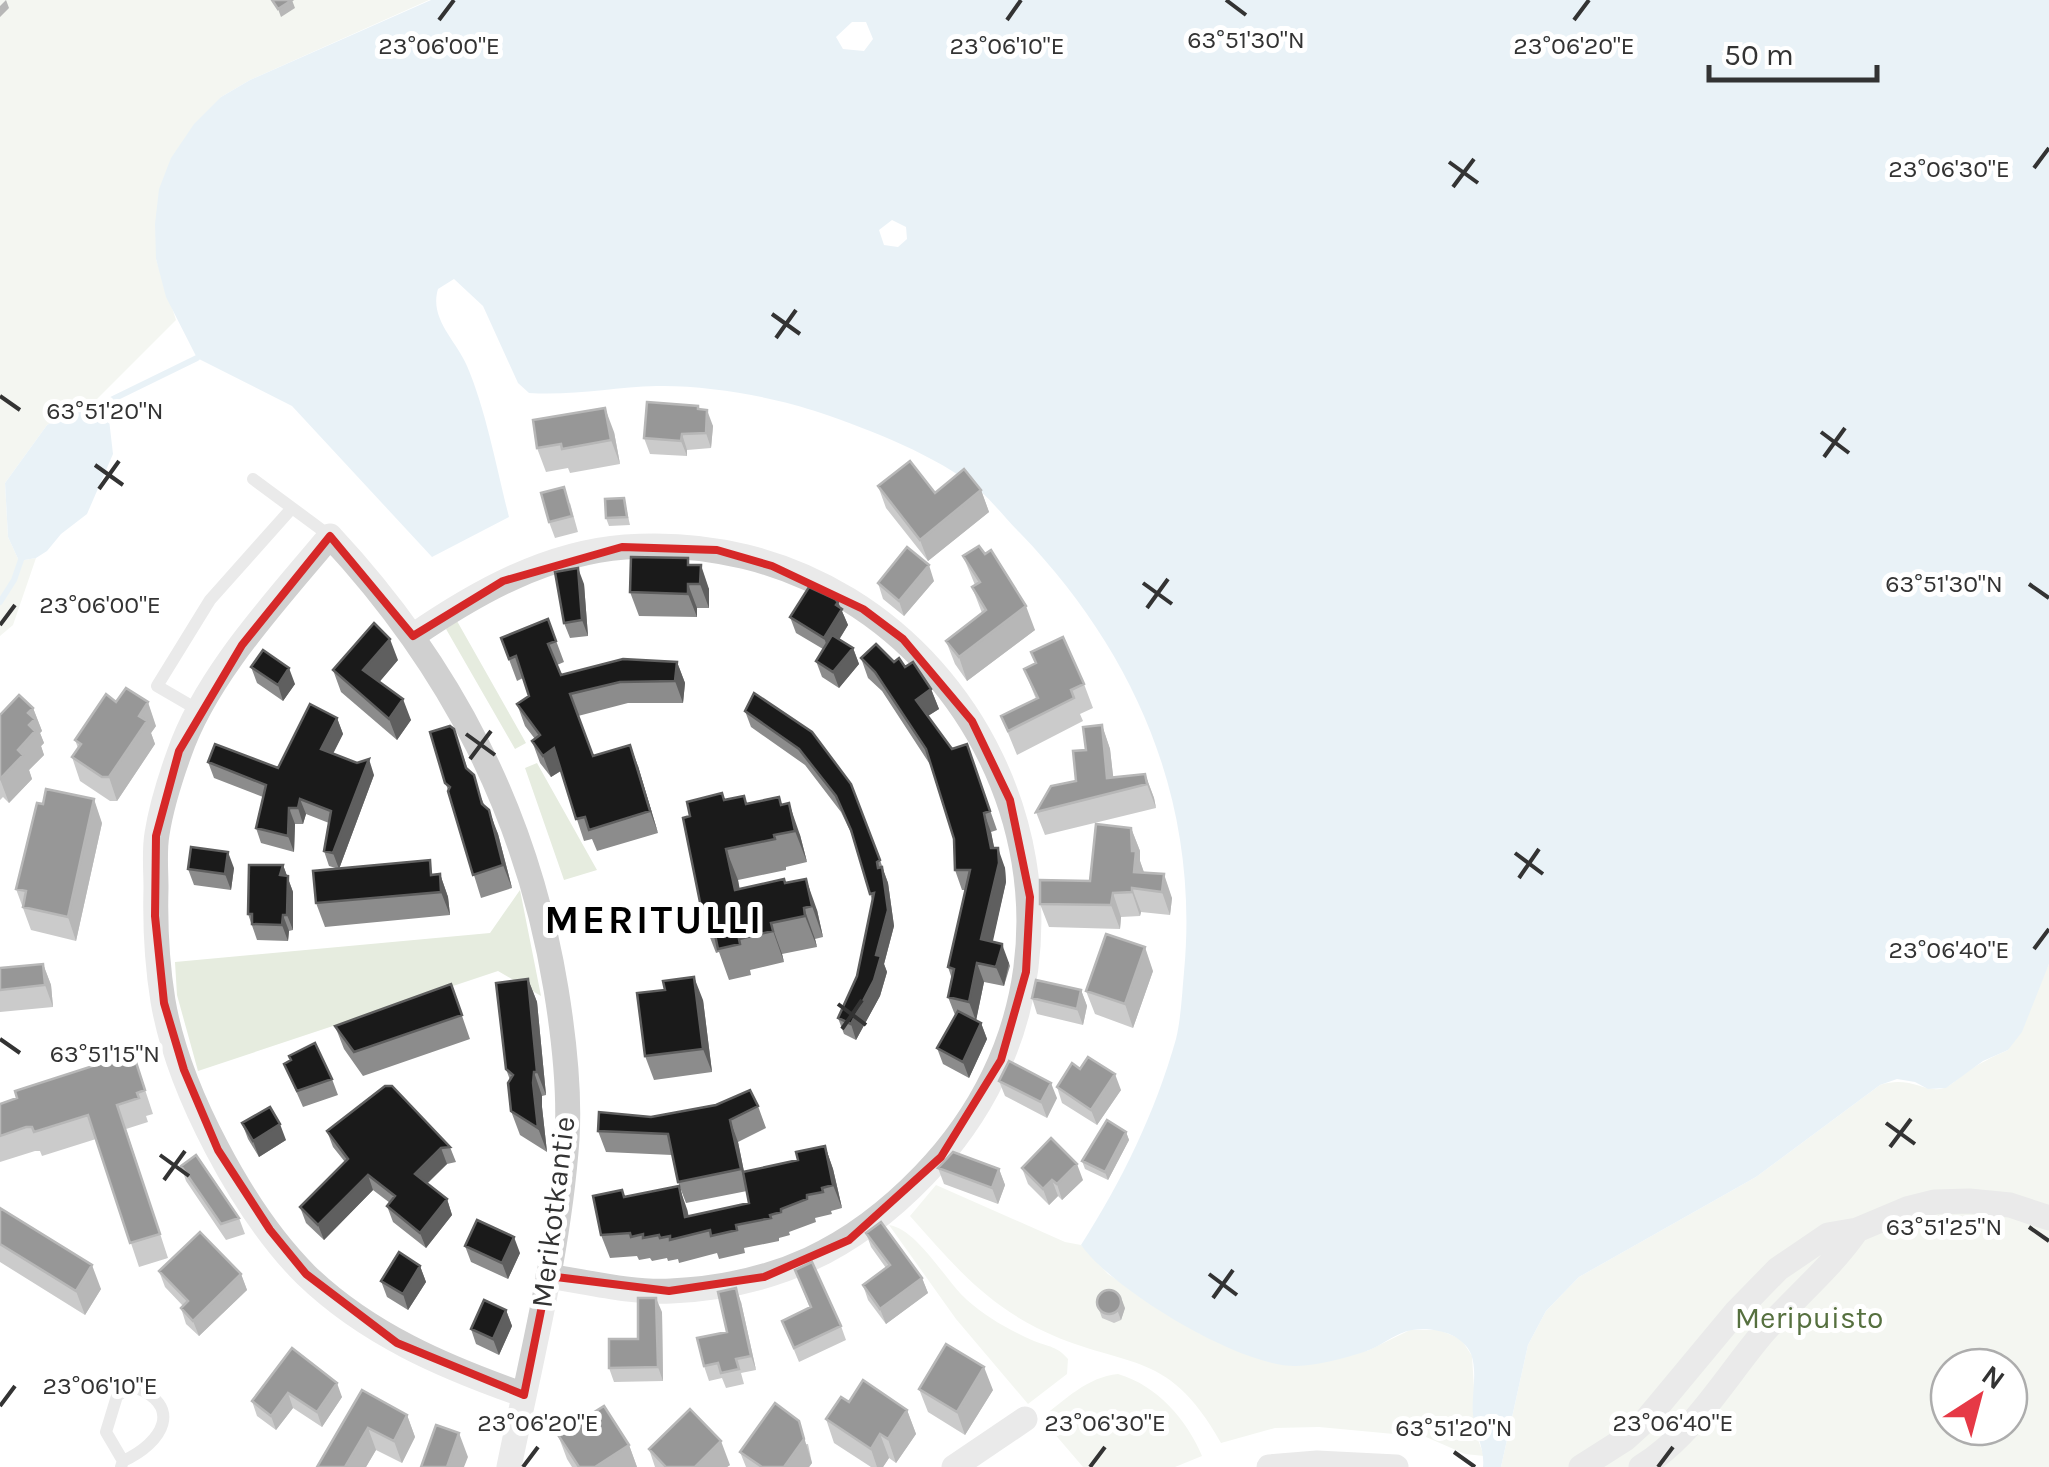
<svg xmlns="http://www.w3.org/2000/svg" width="2049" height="1467" font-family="Karla,sans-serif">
  <rect width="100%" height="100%" fill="#fff"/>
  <path fill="#e6ecdf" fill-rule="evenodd" d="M0 0H429L250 80 221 97 156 259 176 320 96 400 47 425 5 483 8 537 19 561 36 558 13 625 0 636Z
    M457 621 526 743 515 749 446 629Z
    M537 763 597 870 564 880 525 768Z
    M520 890 541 996 498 971 198 1071 177 995 175 962 490 933Z
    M2049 964V1467H1501L1528 1345 1546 1311 1579 1277 1756 1177 1880 1085C1911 1075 1925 1094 1944 1088 1951 1086 1958 1078 1964 1074 1978 1064 1992 1057 2008 1050ZM1949 1367H2009V1427H1949Z
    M936 1185 1065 1242 1081 1245 1108 1274 1200 1334 1367 1351 1410 1330H1439L1461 1339 1472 1356 1477 1437 1484 1456 1465 1454 1426 1437 1319 1427 1275 1428 1221 1443C1166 1344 1123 1371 1037 1328 982 1300 950 1261 910 1216Z
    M889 1225C917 1229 945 1280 967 1300 986 1317 1011 1331 1034 1341 1049 1347 1057 1346 1068 1359L1067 1374 1028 1404 956 1319Z
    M1118 1374C1158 1386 1186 1419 1202 1456L1175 1467H1083L1041 1418C1065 1400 1087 1377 1118 1374Z"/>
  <path fill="#cfe2ee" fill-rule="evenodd" d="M431 0H2049V964L2022 1032 2008 1050 1983 1061 1946 1088 1928 1089 1915 1082 1897 1079 1880 1085 1756 1177 1579 1277 1546 1311 1528 1345 1501 1467H1483C1485 1449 1475 1433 1473 1415 1471 1396 1478 1373 1471 1354 1462 1333 1434 1327 1412 1330 1395 1333 1380 1347 1364 1352 1342 1359 1319 1365 1296 1366 1240 1367 1113 1290 1081 1245 1122 1181 1155 1113 1176 1039 1181 1018 1182 994 1184 972 1200 803 1136 653 1020 533 1006 519 993 502 978 489 937 456 871 430 821 413 774 397 708 385 657 386 614 387 573 396 529 393L518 383 483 306 454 279 438 289C429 319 456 340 467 366 486 410 497 470 509 517L432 557 292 406 197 358 166 297 156 259 155 224 159 189 171 158 194 124 221 97 250 80ZM852 22H866L873 39 864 51 843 49 836 37ZM892 220 906 227 907 239 898 247 884 245 879 230Z
    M96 400 107 402 113 454 87 514 61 534 47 551 36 558 19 561 8 537 5 483 47 425Z"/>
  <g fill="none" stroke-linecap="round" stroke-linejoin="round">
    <path stroke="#cfe2ee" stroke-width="6" d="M104 408 107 402 197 358
      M0 602 14 580 23 554"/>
    <path stroke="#d0d0d0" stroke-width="12" d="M253 479 330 536
      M200 711 157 686 210 600 292 508
      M121 1467 123 1461C163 1443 185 1405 132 1386L117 1396 106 1432 123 1461"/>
    <path stroke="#d0d0d0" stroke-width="25" d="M413 636C477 592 547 553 625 547 964 522 1163 927 924 1175 852 1250 775 1286 671 1291 630 1293 588 1282 548 1276
      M509 1467C531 1359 559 1250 567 1139 570 1090 564 1038 556 989 527 813 451 666 330 536 277 600 206 675 179 754 170 779 161 808 157 834 154 851 156 870 156 888 155 925 157 964 163 1001 178 1089 243 1212 306 1275 367 1334 444 1367 524 1395
      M954 1467 1025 1419
      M1269 1467 1317 1463 1396 1467
      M1581 1467 1625 1439 1647 1419 1736 1312 1778 1269 1828 1235 1857 1230 1907 1209 1935 1202 1969 1201 2010 1205 2049 1218
      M1641 1467C1691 1437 1725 1378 1762 1334 1793 1299 1831 1268 1857 1230"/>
  </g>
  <path fill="#8c8c8c" d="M698 406 713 426 711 448 687 450V456L650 454 644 438Z
    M614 432 620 464 570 473 568 468 546 472 537 448Z
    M878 486 935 493 981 490 989 512 928 561 886 508Z
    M624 498 630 525 609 526 606 518Z
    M570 503 578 532 555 538 549 522Z
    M963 556 1035 630 967 681 955 664 946 641 982 613 972 587 975 585Z
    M691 565 709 589V608H697V617L639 616 630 592Z
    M934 581 904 616 883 599 878 583Z
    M584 584 588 636 570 638 564 623Z
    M838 602 848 625 839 640 853 648 859 664 839 688 822 677 816 661 823 649 796 633 790 617Z
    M548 619 564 662 557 665 561 675 677 662 685 683 683 703H628L578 716 593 756 638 766 658 833 597 851 592 839 584 841 561 771 551 777 540 763 532 741 535 739 525 726 517 704 529 696 523 678 517 681 501 638Z
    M1031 652 1084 684 1093 708 1080 714 1083 721 1017 755 1001 716 1036 699 1024 669 1035 663Z
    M861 658 894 662 905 667 931 689 939 709 928 716 952 749 967 744 997 830 991 832 994 848 1005 868 1006 882 992 942 1009 963 1010 966 1004 986 984 982 976 1020 981 1023 987 1039 969 1078 943 1064 937 1048 955 1015 948 997 952 979 948 967 965 890H962L955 870 954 839 931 766 882 691 868 678Z
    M398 660 379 682 411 720 397 740 341 692 333 670Z
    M251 667 295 684 283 701 257 683Z
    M33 708 42 731 40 733 44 743 41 746 44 755 29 770 32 779 9 803 3 797 0 800V715Z
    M745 711 812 732 880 860 888 883 894 926 884 964 887 972 880 996 856 1040 844 1034 838 1018 857 976 872 900 854 839 841 812 805 765 751 727Z
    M337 718 343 734 333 754 374 775 339 869 329 866 324 851 329 823 306 814 303 824H295L294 852 261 843 256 828 263 797 214 778 208 762 278 768Z
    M1102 725 1110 749 1113 777 1145 774 1154 798 1156 808 1045 835 1036 812 1076 781 1086 750Z
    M156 726 151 733 155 744 117 801H110L80 781 72 757 78 748 75 740Z
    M454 729 468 770 498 834 512 888 481 898 430 732Z
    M724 800 747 804 782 805 800 835 807 862 786 867V870L738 880 739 889 786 883 817 910 823 937 815 939 817 947 782 954 784 962 750 970 751 975 729 980 719 952 716 953 704 922 690 816Z
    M102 823 76 941 31 930 16 889Z
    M1131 828 1140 851V861L1144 873 1172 898 1170 915 1141 912 1140 916 1121 917 1120 929 1049 927 1040 904 1090 881Z
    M283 865 293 892V930L289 931 288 941 257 940 248 914Z
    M234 868 231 890 194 885 188 869Z
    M440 874 448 897 450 915 325 927 316 903Z
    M43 964 51 985 53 1007 0 1012V968Z
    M1153 971 1133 1028 1095 1014 1086 991Z
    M528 979 537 1002 546 1095 542 1096V1107L547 1152 520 1135 511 1111 510 1080 506 1069Z
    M451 984 470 1039 363 1076 344 1049 335 1026Z
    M1081 990 1087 1006 1083 1025 1037 1014 1032 998Z
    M703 1000 712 1072 654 1080 645 1056Z
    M133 1053 153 1114 146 1116 148 1122 126 1129 168 1258 139 1267 96 1139 42 1156 40 1151H35L0 1162V1104Z
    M291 1061 332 1079 338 1095 303 1107 284 1064Z
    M999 1081 1057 1098 1047 1118 1005 1096Z
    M1057 1087 1121 1090 1097 1125 1062 1103Z
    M758 1106 766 1128 738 1142 744 1172 798 1160 825 1146 833 1169 842 1208 831 1211 832 1214 815 1218 816 1222 789 1232 790 1235 779 1238V1241L744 1248 745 1253 719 1259 717 1253 679 1263 678 1259 668 1261 667 1258 652 1261 650 1258 639 1260 637 1256 610 1258 601 1235 624 1197 687 1209 689 1217 749 1203 747 1191 686 1203 678 1182 672 1155 606 1152 598 1131 651 1117Z
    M242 1123 286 1140 259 1157 248 1139Z
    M327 1131 450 1147 456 1162 447 1164 427 1184 447 1199 452 1215 426 1248 393 1222 387 1206 390 1203 373 1190 324 1240 306 1223 300 1207 345 1162 333 1147Z
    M1126 1132 1129 1140 1108 1180 1085 1169 1082 1161Z
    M181 1166 239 1218 245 1234 226 1240 186 1181Z
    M938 1168 999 1169 1005 1185 998 1204 944 1184Z
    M1022 1168 1083 1180 1062 1200 1058 1196 1049 1205 1028 1184Z
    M0 1208 101 1289 85 1315 0 1262Z
    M866 1233 922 1278 928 1293 886 1324 868 1300 863 1285 886 1268 871 1247Z
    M465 1246 520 1253 508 1279 471 1262Z
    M420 1266 426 1282 408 1310 387 1297 381 1281Z
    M795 1270 841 1326 846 1340 799 1362 782 1321 810 1308Z
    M159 1271 241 1274 247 1290 199 1336 186 1324 181 1308 183 1306 165 1287Z
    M741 1302 756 1370 741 1373 744 1384 726 1388 722 1378 709 1381 704 1366 727 1332Z
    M1097 1304 1125 1308 1121 1320 1114 1323 1102 1318Z
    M506 1310 512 1326 499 1355 476 1344 471 1329Z
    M662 1312 663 1381 614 1382 609 1368 638 1339Z
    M292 1348 342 1397 322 1427 293 1408 276 1430 257 1416 252 1401Z
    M919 1389 993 1390 965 1435 928 1412Z
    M362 1390 407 1415 415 1437 402 1463 376 1450 366 1467H317Z
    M849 1402 907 1410 916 1434 896 1463 889 1458 883 1467H871L834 1443 826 1419Z
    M558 1435 629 1445 637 1467H572L567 1459Z
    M808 1444 812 1463 809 1467H746L740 1452Z
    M649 1449 730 1465 727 1467H655Z"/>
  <path fill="#5f5f5f" d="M6 0 9 8 0 17V6Z
    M292 0 295 8 281 17 278 9Z
    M605 408 614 432 620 464 611 440Z
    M707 410 713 426 711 448 706 433Z
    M682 434 687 450V456L681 441Z
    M981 490 989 512 928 561 920 540Z
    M701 565 709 589V608L700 584Z
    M929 565 934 581 904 616 899 601Z
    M578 568 584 584 588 636 582 620Z
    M688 584 697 608V617L688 594Z
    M838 602 848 625 830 654 824 638Z
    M1026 606 1035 630 967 681 959 657Z
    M390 639 398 660 371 692 363 670Z
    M853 648 859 664 839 688 833 672Z
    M677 662 685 683 683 703 675 681Z
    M289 668 295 684 283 701 278 685Z
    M931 689 939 709 923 719 916 700Z
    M403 699 411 720 397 740 389 719Z
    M148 702 156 726 151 733 155 744 117 801 109 777 139 716Z
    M33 708 42 731 40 733 44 743 41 746 44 755 29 770 32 779 9 803 0 779 29 725 28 713Z
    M337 718 343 734 327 765 321 749Z
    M1102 725 1110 749 1115 792 1107 778Z
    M630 745 638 766 658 833 650 811Z
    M554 748 562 770 551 777 543 756Z
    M369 759 374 775 339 869 333 853Z
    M1145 774 1154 798 1156 808 1147 784Z
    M94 799 102 823 76 941 68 917Z
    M300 799 306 814 303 824 298 808Z
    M789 803 800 835 807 862 795 831Z
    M289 808 295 824 294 852 288 836Z
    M489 810 498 834 512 888 503 865Z
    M984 813 991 832 998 866V848L1005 868 1006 882 989 959 981 939 991 848Z
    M1131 828 1140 851V861L1145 875 1134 872Z
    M726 849 738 880 746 921 735 890Z
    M228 852 234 868 231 890 225 874Z
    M283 865 293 892V930L287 915 280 875Z
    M882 867 888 883 894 926 884 964 887 972 880 996 856 1040 851 1024 876 955Z
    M440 874 448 897 450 915 441 892Z
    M1164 874 1172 898 1170 915 1162 892Z
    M806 879 817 910 823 937 812 906Z
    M1132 888 1141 912 1140 916 1132 892Z
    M1113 893 1121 917 1120 929 1111 905Z
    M804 908 815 939 817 947 805 916Z
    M283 915 289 931 288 941 282 925Z
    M771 923 782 954 784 962 773 931Z
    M1002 944 1009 963 1004 986 996 967Z
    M1145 947 1153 971 1133 1028 1125 1004Z
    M977 963 984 982 976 1021 969 1002Z
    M43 964 51 985 53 1007 45 985Z
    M694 977 703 1000 712 1072 703 1049Z
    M528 979 537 1002 546 1095 537 1072Z
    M1081 990 1087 1006 1083 1025 1077 1009Z
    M981 1023 987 1039 969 1078 963 1062Z
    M534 1072 542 1096V1107L547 1152 538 1128 533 1083Z
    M1115 1074 1121 1090 1097 1125 1091 1110Z
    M1051 1083 1057 1098 1047 1118 1041 1102Z
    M730 1120 738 1142 748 1191 741 1169Z
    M280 1124 286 1140 259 1157 253 1141Z
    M1126 1132 1129 1140 1108 1180 1105 1172Z
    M825 1146 833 1169 842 1208 833 1185Z
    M441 1148 447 1164 420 1190 415 1174Z
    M1077 1164 1083 1180 1062 1200 1057 1184Z
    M999 1169 1005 1185 998 1204 992 1188Z
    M368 1175 373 1190 324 1240 318 1225Z
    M1052 1180 1058 1196 1049 1205 1043 1189Z
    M679 1186 687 1209 692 1234 685 1217Z
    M447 1199 452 1215 426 1248 420 1233Z
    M514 1237 520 1253 508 1279 502 1263Z
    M92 1265 101 1289 85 1315 76 1291Z
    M420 1266 426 1282 408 1310 403 1294Z
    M241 1274 247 1290 199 1336 193 1321Z
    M922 1278 928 1293 886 1324 880 1309Z
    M736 1288 741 1302 756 1370 751 1356Z
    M656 1298 662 1312 663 1381 658 1367Z
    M1122 1300 1125 1308 1121 1320 1118 1312Z
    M506 1310 512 1326 499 1355 493 1339Z
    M984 1367 993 1390 965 1435 957 1412Z
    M337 1383 342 1397 322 1427 317 1412Z
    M288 1393 293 1408 276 1430 271 1416Z
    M907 1410 916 1434 896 1463 888 1439Z
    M407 1415 415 1437 402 1463 394 1441Z
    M799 1421 812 1463 809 1467H784Z
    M368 1428 376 1450 366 1467H345Z
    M459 1433 468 1457 464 1467H447Z
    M880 1434 889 1458 883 1467H877L871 1449Z
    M721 1441 730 1465 727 1467H695Z
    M629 1445 637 1467H595Z"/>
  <path fill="#1a1a1a" stroke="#5f5f5f" stroke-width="2.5" d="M272 0H292L278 9Z
    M647 402 698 406V409L707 410 706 433 682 434 681 441 644 438Z
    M605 408 611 440 562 449 561 444 537 448 533 420Z
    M910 461 935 493 964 469 981 490 920 540 878 486Z
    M564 487 572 516 549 522 541 493Z
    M624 498 627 517 606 518 605 499Z
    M979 546 985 554 991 550 1026 606 959 657 946 641 986 610 972 587 980 582 963 556Z
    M907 547 929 565 899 601 878 583Z
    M631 557 688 558V565H701L700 584H688V594L630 592Z
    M578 568 582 620 564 623 555 572Z
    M809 587 835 599 838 602 836 605 842 609 824 638 790 617Z
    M548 619 556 641 548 644 561 675 623 659 677 662 675 681 620 682 570 694 593 756 630 745 650 811 589 830 585 817 576 819 554 748 543 756 532 741 540 735 517 704 529 696 516 656 509 659 501 638Z
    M374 623 390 639 363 670 403 699 389 719 333 670Z
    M832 635 853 648 833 672 816 661Z
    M1063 637 1084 684 1071 690 1074 698 1008 731 1001 716 1038 698 1024 669 1036 663 1031 652Z
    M876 644 894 662 899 658 905 667 913 662 931 689 916 700 952 749 967 744 990 811 984 813 991 848H998L999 863 981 939 1002 944V947L996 967 977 963 969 1002 948 997 954 969 948 967 970 870H955L954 839 926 749 875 672 861 658Z
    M263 650 289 668 278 685 251 667Z
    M126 688 148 702 139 716 147 721 109 777H102L72 757 81 744 75 740 106 694 116 702Z
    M754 693 812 732 851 784 880 860 877 862 878 868 882 867 888 910 876 955 881 956 874 980 851 1024 838 1018 857 976 874 893 870 894 851 830 836 796 799 749 745 711Z
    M19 695 33 708 28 713 35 719 29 725 35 731 18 750 23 755 0 779V715Z
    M310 704 337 718 321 749 357 763 369 759 333 853 324 851 331 811 300 799 298 808H289L288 836 256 828 266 785 208 762 215 744 278 768Z
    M1102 725 1107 778 1145 774 1147 784 1036 812 1051 786 1076 781 1073 751 1086 750 1083 727Z
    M450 726 454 729 466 768 474 775 482 804 489 810 503 865 473 875 448 791 450 787 445 783 430 732Z
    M46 789 94 799 68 917 23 907 26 891 16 889 37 803 43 804Z
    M722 793 724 800 744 796 746 804 779 797 781 805 789 803 795 831 774 835 775 839 726 849 735 890 784 879 785 883 806 879 812 906 804 908 805 916 771 923 773 931 739 939 740 944 718 949 712 920 704 922 683 818 690 816 687 802Z
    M1096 824 1131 828 1132 851H1136L1134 872 1164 874 1162 892 1132 888V892L1113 893 1111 905 1040 904V880L1090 881Z
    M191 847 228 852 225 874 188 869Z
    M430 860 431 875 440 874 441 892 316 903 313 871Z
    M249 865H283L280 875 288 876 287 915H283L282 925 252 924V914H248Z
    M1106 934 1145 947 1125 1004 1086 991Z
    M43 964 45 985 0 990V968Z
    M694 977 703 1049 645 1056 637 993 665 990 663 981Z
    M528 979 537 1072H534L533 1083 538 1128 511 1111 508 1083 513 1075 506 1069 496 983Z
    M1036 980 1081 990 1077 1009 1032 998Z
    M451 984 462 1015 354 1052 335 1026Z
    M958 1011 981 1023 963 1062 937 1048Z
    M315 1043 332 1079 297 1091 284 1064 291 1060 289 1056Z
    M133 1053 145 1090 137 1093 139 1098 117 1105 160 1234 130 1243 88 1115 34 1132 32 1127H26L0 1136V1104L17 1098 15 1091Z
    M1088 1057 1115 1074 1091 1110 1057 1087 1072 1063 1080 1069Z
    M1009 1061 1051 1083 1041 1102 999 1081Z
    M385 1086H392L450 1147 441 1148 415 1174 447 1199 420 1233 387 1206 395 1196 368 1175 318 1225 300 1207 348 1159 327 1131Z
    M750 1090 758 1106 730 1120 741 1169 678 1182 668 1134 598 1131 599 1112 651 1117 716 1105Z
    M270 1107 280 1124 253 1141 242 1123Z
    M1107 1120 1126 1132 1105 1172 1082 1161Z
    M1051 1138 1077 1164 1057 1184 1052 1180 1043 1189 1022 1168Z
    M825 1146 833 1185 822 1188 823 1192 807 1195V1199L781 1209V1212L770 1215 771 1218 736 1225 737 1230 711 1236 710 1230 670 1240V1236L660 1238 659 1235 643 1238V1234L631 1237 630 1233 601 1235 593 1196 622 1190 624 1197 679 1186 685 1217 749 1203 743 1172 798 1160 796 1152Z
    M953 1152 999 1169 992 1188 938 1168Z
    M196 1155 239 1218 221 1224 181 1166Z
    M0 1208 92 1265 76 1291 0 1244Z
    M477 1220 514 1237 502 1263 465 1246Z
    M881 1222 922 1278 880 1309 863 1285 890 1265 866 1233Z
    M200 1232 241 1274 193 1321 181 1308 188 1301 159 1271Z
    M399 1252 420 1266 403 1294 381 1281Z
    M812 1262 841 1326 794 1348 782 1321 811 1307 795 1270Z
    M736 1288 751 1356 736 1359 739 1369 721 1373 718 1363 704 1366 697 1338 727 1332 718 1292Z
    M1097 1302a12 12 0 1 1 24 0a12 12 0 1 1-24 0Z
    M638 1298H656L658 1367 609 1368V1339H638Z
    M484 1300 506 1310 493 1339 471 1329Z
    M946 1344 984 1367 957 1412 919 1389Z
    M292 1348 337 1383 317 1412 288 1393 271 1416 252 1401Z
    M863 1380 907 1410 888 1439 880 1434 871 1449 826 1419 841 1397 849 1402Z
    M362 1390 407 1415 394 1441 368 1428 345 1467H317Z
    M775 1403 799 1421 804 1439 784 1467H762L740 1452Z
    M604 1406 629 1445 595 1467H579L558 1435Z
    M690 1409 721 1441 695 1467H666L649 1449Z
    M436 1425 459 1433 447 1467H421Z"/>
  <path d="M0 0H2049V1467H0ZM330 536 413 636 503 581 622 547 717 550 772 566 863 609 903 639 972 721 1010 800 1030 897 1026 972 1001 1060 941 1157 849 1240 764 1277 669 1291 548 1276 524 1395 397 1343 306 1274 270 1230 218 1150 184 1070 164 1003 155 916 156 836 179 751 242 645Z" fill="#fff" fill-opacity=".55" fill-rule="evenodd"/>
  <path fill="none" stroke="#d62828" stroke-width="8" stroke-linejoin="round" d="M330 536 413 636 503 581 622 547 717 550 772 566 863 609 903 639 972 721 1010 800 1030 897 1026 972 1001 1060 941 1157 849 1240 764 1277 669 1291 548 1276 524 1395 397 1343 306 1274 270 1230 218 1150 184 1070 164 1003 155 916 156 836 179 751 242 645Z"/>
  <path fill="none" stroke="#333" stroke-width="4" d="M1226 0 1246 15M439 20 454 0M1007 20 1021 0M1574 20 1589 0M1449 162 1478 183M2034 168 2049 148M1453 187 1474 159M772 314 800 334M776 338 796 310M0 396 20 410M1821 432 1849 453M1824 457 1845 428M95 465 123 485M99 489 119 461M1143 583 1172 604M2029 584 2049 598M1147 608 1168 579M0 625 15 605M466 734 495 755M470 759 491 731M1515 853 1543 874M1519 878 1539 849M2034 949 2049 929M838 1004 866 1025M842 1029 862 1000M0 1039 20 1053M1886 1123 1915 1144M1890 1147 1911 1119M160 1155 189 1176M164 1180 185 1151M2029 1227 2049 1241M1209 1274 1237 1295M1213 1298 1233 1270M0 1406 15 1386M1454 1452 1475 1467M523 1467 538 1447M1090 1467 1105 1447M1658 1467 1673 1447"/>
  <g text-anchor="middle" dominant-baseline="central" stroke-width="10" stroke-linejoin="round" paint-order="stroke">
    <g font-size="30" fill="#333" stroke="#fff">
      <text transform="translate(553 1212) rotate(-83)">Merikotkantie</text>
    </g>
    <g font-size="30" fill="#56703f" stroke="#fff">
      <text x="1809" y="1318">Meripuisto</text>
    </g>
    <g font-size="40" font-weight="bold" letter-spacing="2.5" fill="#000" stroke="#fff">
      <text x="654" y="919">MERITULLI</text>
    </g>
  </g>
  <g font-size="25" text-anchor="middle" fill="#333" stroke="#fff" stroke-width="10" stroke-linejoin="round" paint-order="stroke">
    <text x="1246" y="48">63°51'30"N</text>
    <text x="439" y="54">23°06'00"E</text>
    <text x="1574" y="54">23°06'20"E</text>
    <text x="1007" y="54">23°06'10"E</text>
    <text x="1949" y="177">23°06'30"E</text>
    <text x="105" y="419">63°51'20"N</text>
    <text x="1944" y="592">63°51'30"N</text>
    <text x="100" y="613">23°06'00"E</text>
    <text x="1949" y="958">23°06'40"E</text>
    <text x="105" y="1062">63°51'15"N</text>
    <text x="1944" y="1235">63°51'25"N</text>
    <text x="100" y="1394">23°06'10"E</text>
    <text x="538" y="1431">23°06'20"E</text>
    <text x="1105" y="1431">23°06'30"E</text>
    <text x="1673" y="1431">23°06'40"E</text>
    <text x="1454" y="1436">63°51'20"N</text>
  </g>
  <g transform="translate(1979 1397) rotate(36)"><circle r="48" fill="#ffffff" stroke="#adadad" stroke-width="2.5"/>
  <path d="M0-8L18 38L0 25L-18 38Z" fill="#e63946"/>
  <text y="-15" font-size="28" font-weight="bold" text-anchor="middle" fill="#333333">N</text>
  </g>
  <path d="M1709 65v15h168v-15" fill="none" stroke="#333333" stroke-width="5"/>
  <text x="1724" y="65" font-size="30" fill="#333333" stroke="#ffffff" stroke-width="8" paint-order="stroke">50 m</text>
</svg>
